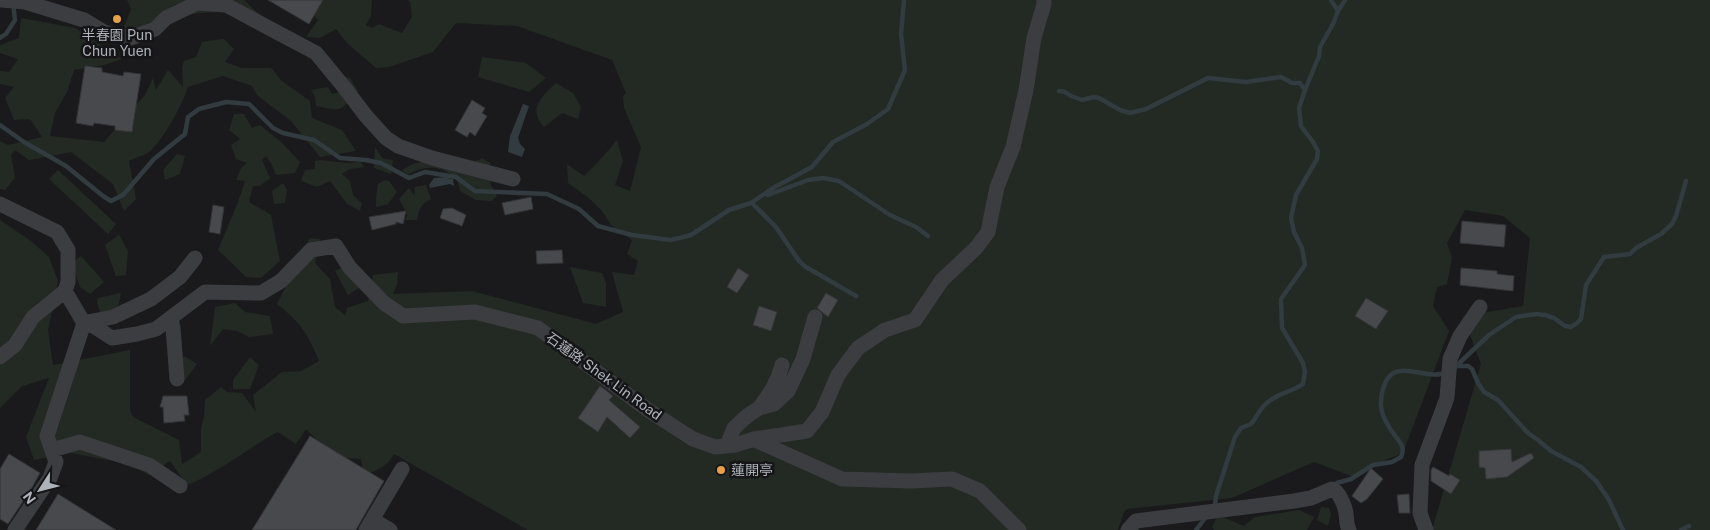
<svg xmlns="http://www.w3.org/2000/svg" width="1710" height="530" font-family="'Public Sans','Noto Sans TC',sans-serif">
  <rect width="100%" height="100%" fill="#1a1a1c"/>
  <path fill="#222a23" d="M127 0H244L260 15 229 10 193 14 176 4 165 11 151 37 127 45 124 27 131 9Z
    M298 0H372L371 16 366 25 372 28 379 24 402 33 412 17 410 1 407 0H1710V530H1432L1481 364 1463 316 1523 306 1530 238 1503 216 1465 210 1447 243 1452 258 1447 284 1437 287 1433 306 1449 331 1403 453 1376 464 1354 477 1314 462 1232 498 1127 509 1124 512 1118 530H528L394 454C388 466 376 471 364 475L361 459 334 457 306 429 296 444 278 432C247 448 221 472 187 485L170 461 149 475 129 464 70 453 34 460 26 437 49 378 22 386 0 408V220L31 241 49 257 58 281 48 330 53 365 130 350V410L133 417 179 440 182 464 201 452V429L204 416 205 400 221 387 227 392 242 393 256 412 253 395 282 372 301 371 319 361C308 334 301 323 277 304L310 238 320 239 315 263 330 279 335 307 345 315 347 308 368 301 373 275 398 272 397 285 393 294 472 291 596 324 623 312 612 272 634 275 638 261 627 254 632 240 612 226 601 210 589 198 568 183 567 164 584 176 600 160 617 140 623 161 615 185 630 191 641 147 624 108 623 96 626 93 612 60 517 26 456 23 433 52 389 67 376 68 347 43 336 29 320 38 306 37 318 20Z
    M21 18 75 28 122 59 104 65 74 70 67 92 55 113 50 136 104 142 145 95 153 78 156 90 168 70 183 87 182 67 184 61 196 57 202 42 224 39 234 49 225 62 242 68H271L282 81 310 101 312 118 342 130 356 151 320 157 291 121 257 95 252 86 223 76 188 87C182 105 164 139 150 151 144 156 135 158 129 161L136 199 124 211 113 184 71 152 29 160 15 150 11 155 15 178 5 190 0 189V141L8 145 42 137 30 119 14 120 5 98 14 87 0 84V71L9 72 18 59 0 53V45L19 38Z
    M482 57 526 63 546 78 529 92 478 77Z
    M342 76 350 78 358 91C340 111 344 112 316 106L315 97 311 90 328 87 332 94 339 92Z
    M556 83 573 93 581 107 578 119 562 113 544 127C527 109 542 96 556 83Z
    M234 114H244L252 128 260 125 281 142 300 162 295 173 276 175 271 163 266 156 262 160 270 178 260 186H253L249 202 271 215 280 261 261 278 246 277 218 250 238 202 245 181 236 180 241 168 247 163 236 159 231 145 240 139 229 130Z
    M375 147 383 159 393 160 391 174 374 168Z
    M177 154 185 156 180 174 165 180 163 170Z
    M482 158 490 163 493 178 490 183 497 196 491 201 476 200 460 191C459 176 442 166 427 168 421 168 414 172 408 174L402 171C422 151 459 172 482 158Z
    M320 160 347 163 361 162 364 167 350 169 342 174 350 181 353 195 362 203 360 211 347 204 330 181 317 187 301 181 305 170 315 169V161Z
    M58 170 116 224 108 234 49 179Z
    M385 180 389 181 397 192 388 204 376 207V197L378 184Z
    M283 183 287 190 285 203 274 204 272 191Z
    M426 185 431 199C421 204 419 208 417 220H406L407 214 399 199 409 188 414 195 415 187Z
    M119 235 128 251 126 275 116 276 105 245Z
    M81 256 104 282 90 294 80 287 72 263Z
    M354 261 364 271 360 287 348 295 335 271Z
    M570 267 602 273 606 283V307L583 303Z
    M121 293 115 323 104 325 97 303 98 298Z
    M235 303 245 312 270 316 273 334 249 337 237 331 223 329 210 346 215 307Z
    M184 356 197 364 183 383 171 380Z
    M250 357 259 365 250 389H233V380Z
    M1321 507 1329 508 1331 514 1328 526 1317 520Z
    M1299 510 1314 517 1307 530H1214L1212 527 1218 515 1244 526 1255 517Z"/>
  <path fill="#313b40" d="M523 104 529 106 518 138 520 144 525 149 522 157 508 152 510 136Z
    M447 177 450 179H453L454 186 450 184 430 188 429 185 434 178Z"/>
  <g fill="none" stroke-linecap="round" stroke-linejoin="round">
    <path stroke="#313b40" stroke-width="4.5" d="M1331 0 1338 11
      M0 38 6 34 15 20 13 3
      M1059 91 1065 92 1071 96 1082 100 1094 97 1099 98 1120 110 1130 113 1146 109 1208 78 1246 82 1281 77 1292 83H1300L1305 90
      M0 125 24 142 66 166 103 196 111 201 123 195 154 159 185 134 188 117 199 109 226 102 249 104 273 128 283 133 314 140 340 158 366 160 381 163 409 178 425 172 456 177 475 191 547 194 579 209 598 226 632 235 671 240 691 235 729 210 751 203 773 188 812 167 833 142 867 124 888 109 905 70 901 34 904 0
      M768 195 808 180 823 178 839 181 890 215 916 227 928 236
      M752 203 776 227 799 261 806 267 856 296
      M1458 366H1468L1472 369 1478 383 1484 392 1498 400 1528 433 1538 440 1551 451 1581 467 1597 482 1609 500 1623 530
      M1454 368 1489 335 1516 317 1536 314 1545 315 1554 318 1565 326 1571 327 1577 323 1581 319 1586 285 1604 257 1630 254 1636 248 1661 234 1672 224 1676 216 1686 181
      M1337 483 1351 479 1373 465 1392 462 1401 457C1406 447 1399 441 1393 433 1389 427 1384 419 1382 412 1380 404 1381 396 1383 389 1393 353 1425 383 1447 372
      M1212 508 1215 505 1216 496 1235 437 1241 428 1251 424C1257 417 1260 408 1268 402 1278 393 1292 392 1303 384L1305 372 1303 363 1282 328 1281 299 1305 265 1302 248 1294 232 1291 218 1296 195 1317 159 1318 151 1313 142 1301 126 1299 108 1305 90 1319 56 1320 47 1333 24 1338 11 1345 0
      M1196 530 1206 517
      M1681 530 1689 526"/>
  </g>
  <path fill="#47494c" stroke="#343538" d="M268 0H323L309 24Z
    M85 66 102 68V72L123 76 124 72 141 74 132 132 115 130V126L94 123 93 126 76 123Z
    M472 100 485 108 482 113 487 116 475 136 470 132 467 137 455 130Z
    M531 197 533 209 505 215 502 203Z
    M213 205 224 207 220 234 209 232Z
    M452 208 466 215 462 226 440 218 443 209Z
    M406 211 403 224 396 222V224L372 230 369 217Z
    M1462 221 1506 225 1504 247 1460 243Z
    M562 250 563 263 537 264 536 251Z
    M738 268 749 275 737 293 727 287Z
    M1461 268 1497 271V274L1514 276 1513 291 1460 285Z
    M826 293 838 300 828 317 817 308Z
    M1366 298 1388 311 1376 329 1355 316Z
    M759 306 777 312 771 331 753 325Z
    M600 386 613 396 609 400 640 427 630 438 607 417 598 432 578 418Z
    M163 396H187L189 415H184L185 421 164 423 163 407H160Z
    M310 436 384 481 357 528 356 530H252Z
    M1511 449 1512 462 1531 453 1534 458 1507 477 1486 479 1485 468 1479 467V451Z
    M9 454 40 473 30 491 8 524 0 519V469Z
    M1433 467 1449 476 1450 474 1460 480 1451 494 1431 481V470Z
    M1371 468 1383 479 1367 499 1361 503 1352 496Z
    M58 494 116 530H36Z
    M1409 494 1410 513H1399L1397 495Z"/>
  <g fill="none" stroke-linecap="round" stroke-linejoin="round">
    <path stroke="#3b3d41" stroke-width="15" d="M2 0 25 2 84 20 104 32 131 38 155 29 166 18 197 3 226 5 316 53 344 87 366 116 386 138 398 146 432 158 513 179
      M0 204 57 232 68 250V282L65 291 84 323 87 322 112 338 137 334 156 329 205 292 261 293 281 281 311 250 336 246 350 268 384 303 403 316 475 312 538 328 648 410 693 439 715 447 735 445 754 439 807 431 822 412 838 375 858 348 885 330 915 320 942 280 976 248 988 232 997 187 1013 147 1026 90 1034 38 1044 4V0
      M171 318 173 328 177 379
      M87 322 113 317 151 299 180 277 195 258
      M0 357 15 345 33 317 65 291
      M759 408C769 395 778 382 782 365
      M755 440 842 479 911 481 952 479 980 491 1019 530
      M727 445 734 428 747 416 759 408 774 404 788 391 803 359 815 317
      M52 450 80 442 149 465 180 486
      M373 520 390 530
      M15 530 50 478 56 462 47 436 84 323
      M366 530 402 469
      M1128 530 1136 521 1294 501 1311 498 1332 489C1339 491 1345 506 1346 513 1347 520 1346 524 1349 530
      M1426 530 1420 513 1422 465 1447 398 1450 359 1460 336 1480 307"/>
  </g>
  <g fill="#e7a047" stroke="#151517" stroke-width="2">
    <circle cx="117" cy="19" r="5"/>
    <circle cx="721" cy="470" r="5"/>
  </g>
  <g text-anchor="middle" dominant-baseline="central" stroke-width="5" stroke-linejoin="round" paint-order="stroke">
    <g font-size="14" fill="#aeb3bb" stroke="#151517">
      <text x="117" y="35">半春園 Pun<tspan x="117" dy="16">Chun Yuen</tspan></text>
      <text x="731" y="470" text-anchor="start">蓮開亭</text>
    </g>
    <g font-size="14" fill="#aeb3bb" stroke="#151517">
      <text transform="translate(604 376) rotate(36)">石蓮路 Shek Lin Road</text>
    </g>
  </g>
  <g transform="translate(40 490) rotate(234)" stroke="#151517" stroke-width="4" paint-order="stroke">
  <path d="M0-4L9 19L0 12L-9 19Z" fill="#aeb3bb"/>
  <text y="-8" font-size="14" font-weight="bold" text-anchor="middle" fill="#aeb3bb">N</text>
  </g>
</svg>
